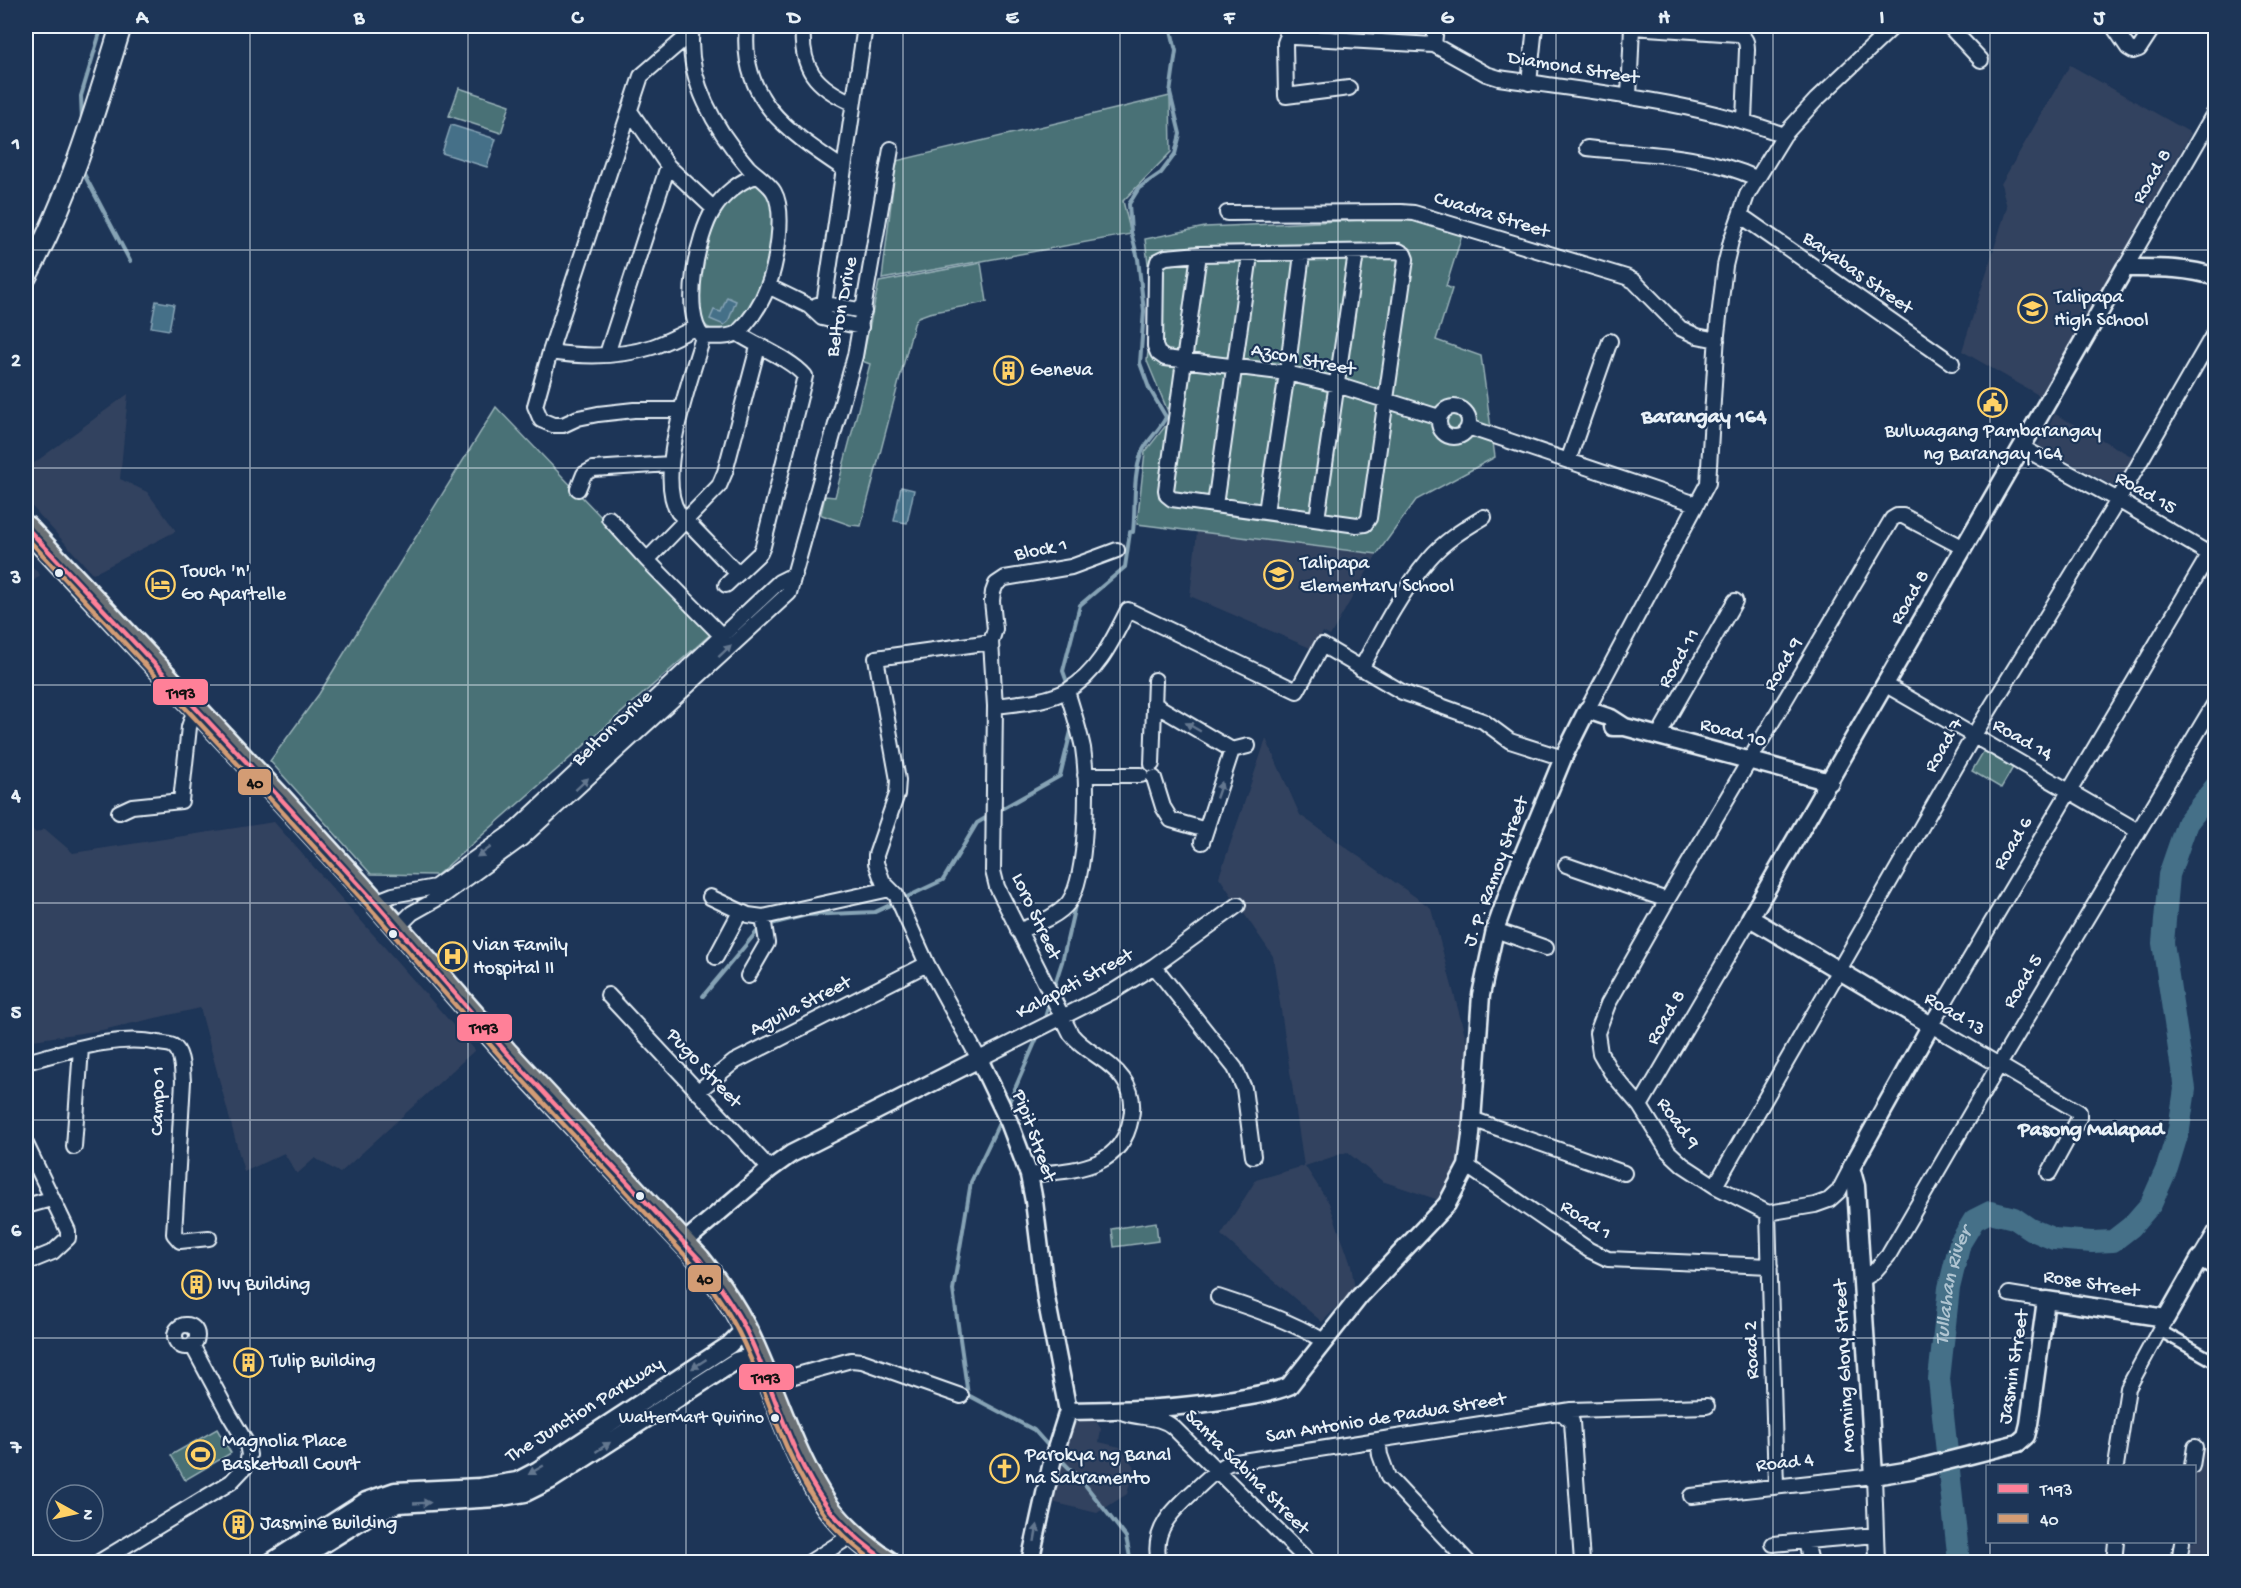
<svg xmlns="http://www.w3.org/2000/svg" width="2241" height="1588" font-family="'Gochi Hand',sans-serif">
  <rect width="100%" height="100%" fill="#1d3557"/>
  <filter id="ink" filterUnits="userSpaceOnUse"><feTurbulence type="fractalNoise" baseFrequency=".0167" numOctaves="2"/><feDisplacementMap in="SourceGraphic" scale="12" xChannelSelector="R" yChannelSelector="G"/><feConvolveMatrix kernelMatrix="1 2 1 2 8 2 1 2 1" color-interpolation-filters="sRGB"/></filter>
  <g filter="url(#ink)">
    <path fill="#33425f" d="M2070 65 2191 133 2042 397 1962 351 2007 207 2001 184Z
      M128 394 120 479 147 492 176 531 93 574 26 500V469Z
      M2055 414 2133 457 2117 488 2038 445Z
      M1197 532 1377 554 1330 636 1323 632 1315 650 1190 596Z
      M26 560 40 575 26 588Z
      M1266 739 1300 815 1431 908 1469 1050 1462 1164 1442 1201 1382 1181 1347 1152 1305 1166 1329 1203 1351 1265 1355 1289 1322 1322 1221 1235 1256 1180 1304 1166 1273 956 1219 877Z
      M274 822 475 1050 340 1173 315 1158 297 1174 284 1153 244 1172 200 1008 102 1030 26 1041V828L29 826 36 833 45 829 73 853Z
      M1083 1418 1095 1420 1101 1429 1099 1442 1120 1447 1134 1467 1127 1494 1097 1513 1052 1502 1071 1425Z
      M2198 1447 2215 1449V1562H2182L2185 1542H2194V1472Z"/>
    <path fill="#487176" stroke="#98b1b7" stroke-width="1.5" d="M459 88 510 105 501 133 449 116Z
      M1170 96 1171 152 1123 201 1131 234 882 279 896 161Z
      M757 185C761 188 765 190 767 193 785 223 755 344 713 330 678 318 711 219 729 200 736 191 746 188 757 185Z
      M1407 218 1463 232 1446 286 1452 289 1436 340 1481 356 1495 457 1416 500 1377 554 1137 524 1145 452 1171 419 1147 361 1153 304 1145 239 1205 227Z
      M981 263 987 302 929 313 918 317 914 324 861 526 850 525 822 515 821 514 825 496 835 497 870 364 862 361 879 282Z
      M496 407 712 633 437 875 371 874 270 761 319 694Z
      M1986 747 2015 764 2001 788 1972 771Z
      M1156 1222 1158 1241 1114 1247 1112 1229Z
      M217 1429 231 1453 185 1480 171 1455Z"/>
    <path fill="#446f88" stroke="#86a3b5" stroke-width="1.5" d="M451 125 496 139 487 167 442 153Z
      M727 297 736 301 728 322 724 325 710 319 714 310 721 312Z
      M156 301 174 304 169 330 151 327Z
      M901 487 914 490 907 523 894 521Z"/>
    <g fill="none" stroke-linecap="round" stroke-linejoin="round">
      <path stroke="#86a3b5" stroke-width="4" d="M82 121 81 96 102 26
        M84 168V174L130 261
        M1133 532C1136 506 1132 477 1142 452 1147 440 1160 430 1166 417L1149 388 1140 363 1144 311 1138 259 1131 232 1129 204 1139 188 1161 173 1175 154 1180 134 1170 93 1176 51 1170 26
        M1068 685 1063 671 1080 605 1125 567 1130 532
        M996 812 1060 776 1072 727
        M767 925 807 915 875 912 943 880 977 823 989 816
        M1053 990 1062 962 1076 901
        M703 996 760 928
        M1044 1021 1050 1000
        M1007 1107 1040 1031
        M1001 1119 971 1182 953 1290 968 1395 1034 1430 1051 1449
        M1058 1457 1083 1482 1126 1537 1131 1562"/>
      <path stroke="#446f88" stroke-width="22" id="s1" d="M1959 1562 1939 1379 1949 1288 1960 1243 1974 1220 1990 1212 2014 1218 2030 1229 2054 1239 2092 1242 2113 1241 2131 1227 2151 1204 2167 1168 2179 1129 2185 1089 2163 943 2169 875 2187 823 2216 786"/>
      <defs>
        <path id="pedestrian" d="M2159 1330 2212 1360"/>
        <path id="minor" d="M747 26C739 100 789 132 844 169
          M803 26C800 68 815 87 853 103
          M1284 26 1288 35 1285 43 1286 96 1349 88
          M1870 26 1880 37
          M1949 26 1981 60
          M2113 26 2128 48 2133 51 2139 49 2154 26
          M692 27C685 79 716 130 748 167 756 175 769 183 774 192 786 213 776 265 768 286 762 302 751 320 738 332 730 339 713 336 703 337 681 313 697 235 714 209 723 195 740 180 757 176
          M1632 27 1738 34C1746 38 1747 42 1747 50L1744 120
          M1288 35 1294 37 1434 45 1486 74 1499 78C1594 92 1693 101 1784 135
          M1434 45 1436 26
          M1529 83 1535 26
          M1629 97 1632 26
          M630 111 668 166 714 209
          M1587 148C1644 154 1704 154 1756 178
          M1227 213 1401 212 1414 213 1626 277 1634 281 1680 328 1697 336 1717 340
          M1740 215 1952 363
          M1199 254 1166 490 1167 495 1172 499 1357 525 1365 524 1369 518 1406 259 1404 254 1399 251 1199 254 1166 257 1158 261 1156 269 1155 346 1158 353 1165 358 1287 373 1337 385 1439 417
          M2125 268 2216 110
          M768 286 809 306 822 318 861 327
          M817 305 825 304 864 311
          M822 318 865 26
          M703 337C691 378 655 475 678 512L738 574
          M550 352C583 357 620 357 652 347 667 342 681 334 695 328
          M607 354 668 166
          M1439 422a15 15 0 1 1 30 0a15 15 0 1 1-30 0Z
          M682 410H634L598 414 578 418 563 425H553L541 420 535 406 550 352 641 76 692 32
          M1468 427 1696 504
          M2023 448 2118 500 2216 558
          M1568 461 1610 341
          M578 489 584 474 593 469 670 464
          M1215 505 1250 255
          M1266 512 1287 373 1302 254
          M609 518 647 560 723 637
          M1317 519 1356 253
          M647 560 719 486 725 472 758 347
          M726 585 760 553 763 546 805 376C789 358 758 347 737 333
          M991 642 876 658 898 780 897 794 876 855V863L883 882 896 895 927 964 979 1059 1114 991 1154 966 1238 905
          M1361 669C1381 631 1401 592 1429 559 1444 541 1464 529 1484 517
          M1886 685 2138 831
          M1154 704 1232 750 1248 746
          M995 706C1018 703 1047 702 1068 690 1098 673 1113 639 1128 610L1297 691 1322 645 1402 692 1483 721 1510 741 1563 758
          M1587 710 1708 483 1717 334 1725 266 1731 241 1747 195 1784 135 1816 100 1894 26
          M1658 736 1735 601
          M1152 764 1155 680
          M1085 775H1141
          M1154 778 1163 807 1171 820 1206 830
          M119 812 132 806 181 801 189 727 192 718 199 711
          M1202 842 1232 750
          M1566 865 1667 900
          M710 897 748 915 763 917 890 889
          M375 902 393 895 435 887 516 829 779 582 795 574
          M397 928 412 913 444 895 521 839 789 593 855 356 891 149
          M1495 930 1546 948
          M1018 931C1035 924 1058 917 1069 902 1088 875 1088 781 1083 748 1079 729 1073 710 1067 691
          M716 957 740 912
          M1154 966 1235 1068 1244 1088 1253 1156
          M748 976 767 943 763 917
          M608 995 770 1169
          M26 1062C68 1051 115 1034 159 1043 163 1044 170 1044 173 1046 183 1052 182 1072 183 1081L174 1234 180 1241 209 1238
          M697 1092 734 1062 927 964
          M1640 1106 1750 918
          M1472 1119 1624 1173
          M26 1144 68 1231V1238L53 1252 26 1263
          M74 1147 81 1048
          M1467 1166 1589 1250 1608 1259 1770 1266
          M1851 1168 1839 1191 1829 1200 1815 1205 1768 1213 1715 1186 1683 1165 1668 1151 1640 1106 1611 1072 1600 1053 1597 1033 1608 1004 1667 900 1892 519 1897 516H1903L1964 548
          M2049 1173 2079 1118V1112L1931 1025 2216 543
          M1029 1175C1072 1170 1121 1171 1131 1118 1134 1103 1132 1091 1123 1079 1109 1059 1086 1053 1071 1034L997 887 993 871 995 706 991 642 995 629 992 601 993 592 996 584 1005 578 1071 567 1117 550
          M1715 1186 1974 735 2118 500 2216 330
          M26 1206 51 1199
          M1768 1213 1776 1486
          M2200 1258 2216 1231
          M1863 1279 1873 1273 1888 1256 1999 1065 2216 701
          M2009 1294 2046 1300
          M1218 1297C1255 1309 1290 1321 1324 1341
          M175 1336a11 11 0 1 1 22 0a11 11 0 1 1-22 0Z
          M769 1383 851 1360 862 1361 961 1396
          M1561 1412 1572 1422 1582 1562
          M1124 1413C1141 1419 1159 1415 1173 1427L1309 1562
          M1378 1440 1380 1455 1388 1477 1468 1562
          M2116 1466 2128 1388 2166 1318
          M2192 1466 2195 1447
          M1691 1496 1874 1476 1877 1562
          M1806 1542 1811 1562
          M1773 1544 1876 1535
          M99 1562 231 1482 246 1466 249 1455 247 1444 229 1414 192 1345
          M810 1562 854 1534
          M1159 1562C1151 1530 1173 1510 1195 1490 1206 1480 1215 1470 1229 1463L1571 1410 1707 1406
          M2114 1562 2116 1542
          M2179 1562 2182 1542"/>
        <path id="tertiary" d="M2216 277C2186 267 2156 268 2125 268L1750 918 1931 1025 1851 1168 1856 1186 1874 1476 1911 1470 2018 1443 2026 1436 2029 1424 2046 1300 2166 1318 2200 1258 2216 1267
          M1613 727H1625L1830 782
          M683 1243 770 1169 791 1154 979 1059 1009 1122 1029 1175 1034 1201 1046 1298 1068 1411
          M1068 1411C1128 1410 1180 1409 1239 1398 1256 1395 1273 1393 1289 1386L1360 1296 1447 1204 1467 1166 1471 1135 1481 995 1495 930 1513 879 1563 758 1587 710 1611 718 1625 727
          M271 1562 366 1501 395 1491 480 1487 517 1481 538 1470 729 1345 745 1329
          M295 1562 370 1515 398 1504 496 1498 525 1493 551 1480 736 1361 757 1355
          M1030 1562 1052 1462 1068 1411"/>
        <path id="secondary" d="M26 277C69 199 95 111 121 26"/>
        <path id="primary" d="M26 527 281 799 375 902 506 1052 699 1259C716 1280 732 1303 745 1328 772 1382 788 1443 820 1495 834 1520 865 1547 888 1562"/>
      </defs>
      <use href="#pedestrian" stroke="#e8f1f8" stroke-width="15"/>
      <use href="#minor" stroke="#e8f1f8" stroke-width="18"/>
      <use href="#tertiary" stroke="#e8f1f8" stroke-width="21"/>
      <use href="#secondary" stroke="#e8f1f8" stroke-width="24"/>
      <use href="#primary" stroke="#e8f1f8" stroke-width="26"/>
      <use href="#pedestrian" stroke="#1d3557" stroke-width="10"/>
      <use href="#minor" stroke="#1d3557" stroke-width="14"/>
      <use href="#tertiary" stroke="#1d3557" stroke-width="16"/>
      <use href="#secondary" stroke="#1d3557" stroke-width="20"/>
      <use href="#primary" stroke="#6a7074" stroke-width="21"/>
      <defs>
        <path id="bus-1" d="M26 527 281 799 375 902 506 1052 699 1259C716 1281 732 1303 745 1328 774 1386 788 1453 827 1506 844 1529 865 1546 888 1562"/>
        <path id="bus-2" d="M26 537 275 804 369 907 501 1057 693 1264C710 1285 727 1308 739 1333 767 1390 783 1455 820 1508 834 1530 855 1547 875 1562"/>
      </defs>
      <use href="#bus-1" stroke="#1d3557" stroke-width="9"/>
      <use href="#bus-2" stroke="#1d3557" stroke-width="9"/>
      <use href="#bus-1" stroke="#ff8098" stroke-width="4.5"/>
      <use href="#bus-2" stroke="#d39c74" stroke-width="4.5"/>
    </g>
    <defs><path id="oneway-solid" d="M-6-.8H1V-3.2L6.5 0L1 3.2V.8H-6Z" transform="scale(1.5)"/></defs>
    <g fill="#64778f">
      <use href="#oneway-solid" transform="translate(725 651) rotate(-43)"/>
      <use href="#oneway-solid" transform="translate(1193 727) rotate(-150)"/>
      <use href="#oneway-solid" transform="translate(582 784) rotate(-43)"/>
      <use href="#oneway-solid" transform="translate(1219 790) rotate(-71)"/>
      <use href="#oneway-solid" transform="translate(484 852) rotate(145)"/>
      <use href="#oneway-solid" transform="translate(699 1364) rotate(147)"/>
      <use href="#oneway-solid" transform="translate(603 1447) rotate(-33)"/>
      <use href="#oneway-solid" transform="translate(536 1470) rotate(150)"/>
      <use href="#oneway-solid" transform="translate(422 1503) rotate(-3)"/>
      <use href="#oneway-solid" transform="translate(1036 1533) rotate(-80)"/>
    </g>
  </g>
  <path fill="none" stroke="#e8f1f8" stroke-width="1.5" stroke-opacity="0.55" d="M250 26V1562M468 26V1562M686 26V1562M903 26V1562M1120 26V1562M1338 26V1562M1556 26V1562M1773 26V1562M1990 26V1466M26 250H2216M26 468H2216M26 685H2216M26 903H2216M26 1120H2216M26 1338H2216M1990 1542V1562"/>
  <defs>
    <symbol id="school-ring" viewBox="-11 -11 22 22"><circle r="9.5" fill="#1d3557" stroke="#ffd166" stroke-width="1.5"/><path d="M0-5L7-2L0 1L-7-2ZM-4 1L0 2.5L4 1V4Q0 6-4 4Z" fill="#ffd166"/></symbol>
    <symbol id="building-ring" viewBox="-11 -11 22 22"><circle r="9.5" fill="#1d3557" stroke="#ffd166" stroke-width="1.5"/><path d="M-4-6H4V6H1V3H-1V6H-4ZM-2.5-4.3h1.7v1.8h-1.7ZM.8-4.3h1.7v1.8H.8ZM-2.5-1h1.7V.8h-1.7ZM.8-1h1.7V.8H.8Z" fill="#ffd166"/></symbol>
    <symbol id="civic-ring" viewBox="-11 -11 22 22"><circle r="9.5" fill="#1d3557" stroke="#ffd166" stroke-width="1.5"/><path d="M-.6-6.5H3V-4.5H.6V-3L4-1V1h2V6H-6V1h2V-1L-.6-3ZM-1.2 2.5V6h2.4V2.5Z" fill="#ffd166"/></symbol>
    <symbol id="hotel-ring" viewBox="-11 -11 22 22"><circle r="9.5" fill="#1d3557" stroke="#ffd166" stroke-width="1.5"/><path d="M-6-4.5h1.5V1H6V5H4.5V3h-9V5H-6ZM-4 0a1.8 1.8 0 1 1 3.6 0ZM.5 0V-2.5h3Q6-2.5 6 0Z" fill="#ffd166"/></symbol>
    <symbol id="hospital-ring" viewBox="-11 -11 22 22"><circle r="9.5" fill="#1d3557" stroke="#ffd166" stroke-width="1.5"/><path d="M-5-5h3v3.5h4V-5h3V5h-3V1.5h-4V5h-3Z" fill="#ffd166"/></symbol>
    <symbol id="stadium-ring" viewBox="-11 -11 22 22"><circle r="9.5" fill="#1d3557" stroke="#ffd166" stroke-width="1.5"/><path d="M0-5a6.5 5 0 1 0 0 10a6.5 5 0 1 0 0-10ZM-3.5-1.8h7v3.6h-7Z" fill="#ffd166"/></symbol>
    <symbol id="church-ring" viewBox="-11 -11 22 22"><circle r="9.5" fill="#1d3557" stroke="#ffd166" stroke-width="1.5"/><path d="M-1.2-6h2.4v3.5h3.3v2.4h-3.3V6h-2.4V-.1h-3.3v-2.4h3.3Z" fill="#ffd166"/></symbol>
  </defs>
  <g fill-rule="evenodd">
    <use href="#school-ring" x="2016" y="292" width="33" height="33"/>
    <use href="#building-ring" x="992" y="354" width="33" height="33"/>
    <use href="#civic-ring" x="1976" y="386" width="33" height="33"/>
    <use href="#school-ring" x="1262" y="558" width="33" height="33"/>
    <use href="#hotel-ring" x="144" y="568" width="33" height="33"/>
    <use href="#hospital-ring" x="436" y="940" width="33" height="33"/>
    <use href="#building-ring" x="180" y="1268" width="33" height="33"/>
    <use href="#building-ring" x="232" y="1346" width="33" height="33"/>
    <use href="#stadium-ring" x="184" y="1438" width="33" height="33"/>
    <use href="#church-ring" x="988" y="1452" width="33" height="33"/>
    <use href="#building-ring" x="222" y="1508" width="33" height="33"/>
  </g>
  <g fill="#e8f1f8" stroke="#1d3557" stroke-width="2">
    <circle cx="59" cy="573" r="5"/>
    <circle cx="393" cy="934" r="5"/>
    <circle cx="640" cy="1196" r="5"/>
    <circle cx="775" cy="1418" r="5"/>
  </g>
  <g text-anchor="middle" dominant-baseline="central" stroke-width="4.5" stroke-linejoin="round" paint-order="stroke">
    <g font-size="18" fill="#e8f1f8" stroke="#1d3557" text-anchor="end">
      <text x="764" y="1418">WalterMart Quirino</text>
    </g>
    <g font-size="20" fill="#e8f1f8" stroke="#1d3557">
      <text transform="translate(1573 69) rotate(9)">Diamond Street</text>
      <text transform="translate(2153 177) rotate(-60)">Road 8</text>
      <text transform="translate(1491 216) rotate(17)">Cuadra Street</text>
      <text transform="translate(1857 274) rotate(35)">Bayabas Street</text>
      <text transform="translate(843 307) rotate(-79)">Belton Drive</text>
      <text transform="translate(1303 361) rotate(11)">Azcon Street</text>
      <text transform="translate(2145 494) rotate(30)">Road 15</text>
      <text transform="translate(1041 551) rotate(-11)">Block 1</text>
      <text transform="translate(1911 598) rotate(-60)">Road 8</text>
      <text transform="translate(1680 659) rotate(-60)">Road 11</text>
      <text transform="translate(1784 665) rotate(-60)">Road 9</text>
      <text transform="translate(613 729) rotate(-43)">Belton Drive</text>
      <text transform="translate(1733 734) rotate(15)">Road 10</text>
      <text transform="translate(2022 741) rotate(30)">Road 14</text>
      <text transform="translate(1945 746) rotate(-60)">Road 7</text>
      <text transform="translate(2014 844) rotate(-59)">Road 6</text>
      <text transform="translate(1497 872) rotate(-70)">J. P. Ramoy Street</text>
      <text transform="translate(1035 917) rotate(65)">Loro Street</text>
      <text transform="translate(2024 982) rotate(-59)">Road 5</text>
      <text transform="translate(1075 985) rotate(-28)">Kalapati Street</text>
      <text transform="translate(801 1007) rotate(-27)">Aguila Street</text>
      <text transform="translate(1954 1015) rotate(31)">Road 13</text>
      <text transform="translate(1667 1018) rotate(-60)">Road 8</text>
      <text transform="translate(703 1069) rotate(47)">Pugo Street</text>
      <text transform="translate(159 1101) rotate(-89)">Campo 1</text>
      <text transform="translate(1677 1124) rotate(54)">Road 9</text>
      <text transform="translate(1033 1136) rotate(70)">Pipit Street</text>
      <text transform="translate(1585 1221) rotate(33)">Road 1</text>
      <text transform="translate(2091 1285) rotate(9)">Rose Street</text>
      <text transform="translate(1753 1350) rotate(-92)">Road 2</text>
      <text transform="translate(1846 1366) rotate(-93)">Morning Glory Street</text>
      <text transform="translate(2015 1367) rotate(-81)">Jasmin Street</text>
      <text transform="translate(585 1411) rotate(-32)">The Junction Parkway</text>
      <text transform="translate(1386 1419) rotate(-9)">San Antonio de Padua Street</text>
      <text transform="translate(1785 1464) rotate(-6)">Road 4</text>
      <text transform="translate(1246 1473) rotate(45)">Santa Sabina Street</text>
    </g>
    <g font-size="20" fill="#e8f1f8" stroke="#1d3557" text-anchor="start">
      <text x="2054" y="298">Talipapa<tspan x="2054" dy="23">High School</tspan></text>
      <text x="1030" y="371">Geneva</text>
      <text x="1993" y="432" text-anchor="middle">Bulwagang Pambarangay<tspan x="1993" dy="23">ng Barangay 164</tspan></text>
      <text x="1300" y="564">Talipapa<tspan x="1300" dy="23">Elementary School</tspan></text>
      <text x="181" y="572">Touch 'n'<tspan x="181" dy="23">Go Apartelle</tspan></text>
      <text x="473" y="946">Vian Family<tspan x="473" dy="23">Hospital II</tspan></text>
      <text x="217" y="1285">Ivy Building</text>
      <text x="270" y="1362">Tulip Building</text>
      <text x="222" y="1442">Magnolia Place<tspan x="222" dy="23">Basketball Court</tspan></text>
      <text x="1025" y="1456">Parokya ng Banal<tspan x="1025" dy="23">na Sakramento</tspan></text>
      <text x="260" y="1524">Jasmine Building</text>
    </g>
    <g font-size="21" font-weight="bold" fill="#e8f1f8" stroke="#1d3557">
      <text x="2091" y="1131">Pasong Malapad</text>
    </g>
    <g font-size="21" font-style="italic" fill="#afc4d1" stroke="#1d3557">
      <text stroke="none"><textPath href="#s1" startOffset="278">Tullahan River</textPath></text>
    </g>
    <g font-size="22" font-weight="bold" fill="#e8f1f8" stroke="#1d3557">
      <text x="1704" y="418">Barangay 164</text>
    </g>
  </g>
  <g stroke="#1d3557" stroke-width="2">
    <rect x="152" y="678" width="57" height="28" rx="6" fill="#ff8098"/>
    <rect x="237" y="768" width="35" height="28" rx="6" fill="#d39c74"/>
    <rect x="456" y="1013" width="57" height="29" rx="6" fill="#ff8098"/>
    <rect x="687" y="1264" width="35" height="29" rx="6" fill="#d39c74"/>
    <rect x="738" y="1363" width="57" height="28" rx="6" fill="#ff8098"/>
  </g>
  <g font-size="16" text-anchor="middle" font-weight="bold" fill="#111">
    <text x="181" y="698">T193</text>
    <text x="255" y="788">40</text>
    <text x="484" y="1033">T193</text>
    <text x="705" y="1284">40</text>
    <text x="766" y="1383">T193</text>
  </g>
  <rect width="2241" height="1588" fill="none" stroke="#1d3557" stroke-width="66"/>
  <rect x="1986" y="1465" width="210" height="78" fill="#1d3557" stroke="#6e8097" stroke-width="1.5"/>
  <rect x="1998" y="1484" width="30" height="9" fill="#ff8098" stroke="#6e8097" stroke-width="1.5"/>
  <text x="2040" y="1495" font-size="18" fill="#e8f1f8">T193</text>
  <rect x="1998" y="1514" width="30" height="9" fill="#d39c74" stroke="#6e8097" stroke-width="1.5"/>
  <text x="2040" y="1525" font-size="18" fill="#e8f1f8">40</text>
  <g transform="translate(75 1513) rotate(98)"><circle r="28" fill="#1d3557" stroke="#6e8097" stroke-width="1.5"/>
  <path d="M0-4.5L10 22L0 15L-10 22Z" fill="#ffd166"/>
  <text y="-9" font-size="16" font-weight="bold" text-anchor="middle" fill="#e8f1f8">N</text>
  </g>
  <rect x="33" y="33" width="2175" height="1522" fill="none" stroke="#e8f1f8" stroke-width="2"/>
  <g font-size="20" text-anchor="middle" font-weight="bold" fill="#e8f1f8">
    <text x="142" y="23">A</text>
    <text x="359" y="23">B</text>
    <text x="577" y="23">C</text>
    <text x="794" y="23">D</text>
    <text x="1012" y="23">E</text>
    <text x="1229" y="23">F</text>
    <text x="1447" y="23">G</text>
    <text x="1664" y="23">H</text>
    <text x="1882" y="23">I</text>
    <text x="2099" y="23">J</text>
    <text x="16" y="149">1</text>
    <text x="16" y="366">2</text>
    <text x="16" y="583">3</text>
    <text x="16" y="801">4</text>
    <text x="16" y="1018">5</text>
    <text x="16" y="1236">6</text>
    <text x="16" y="1453">7</text>
  </g>
</svg>
